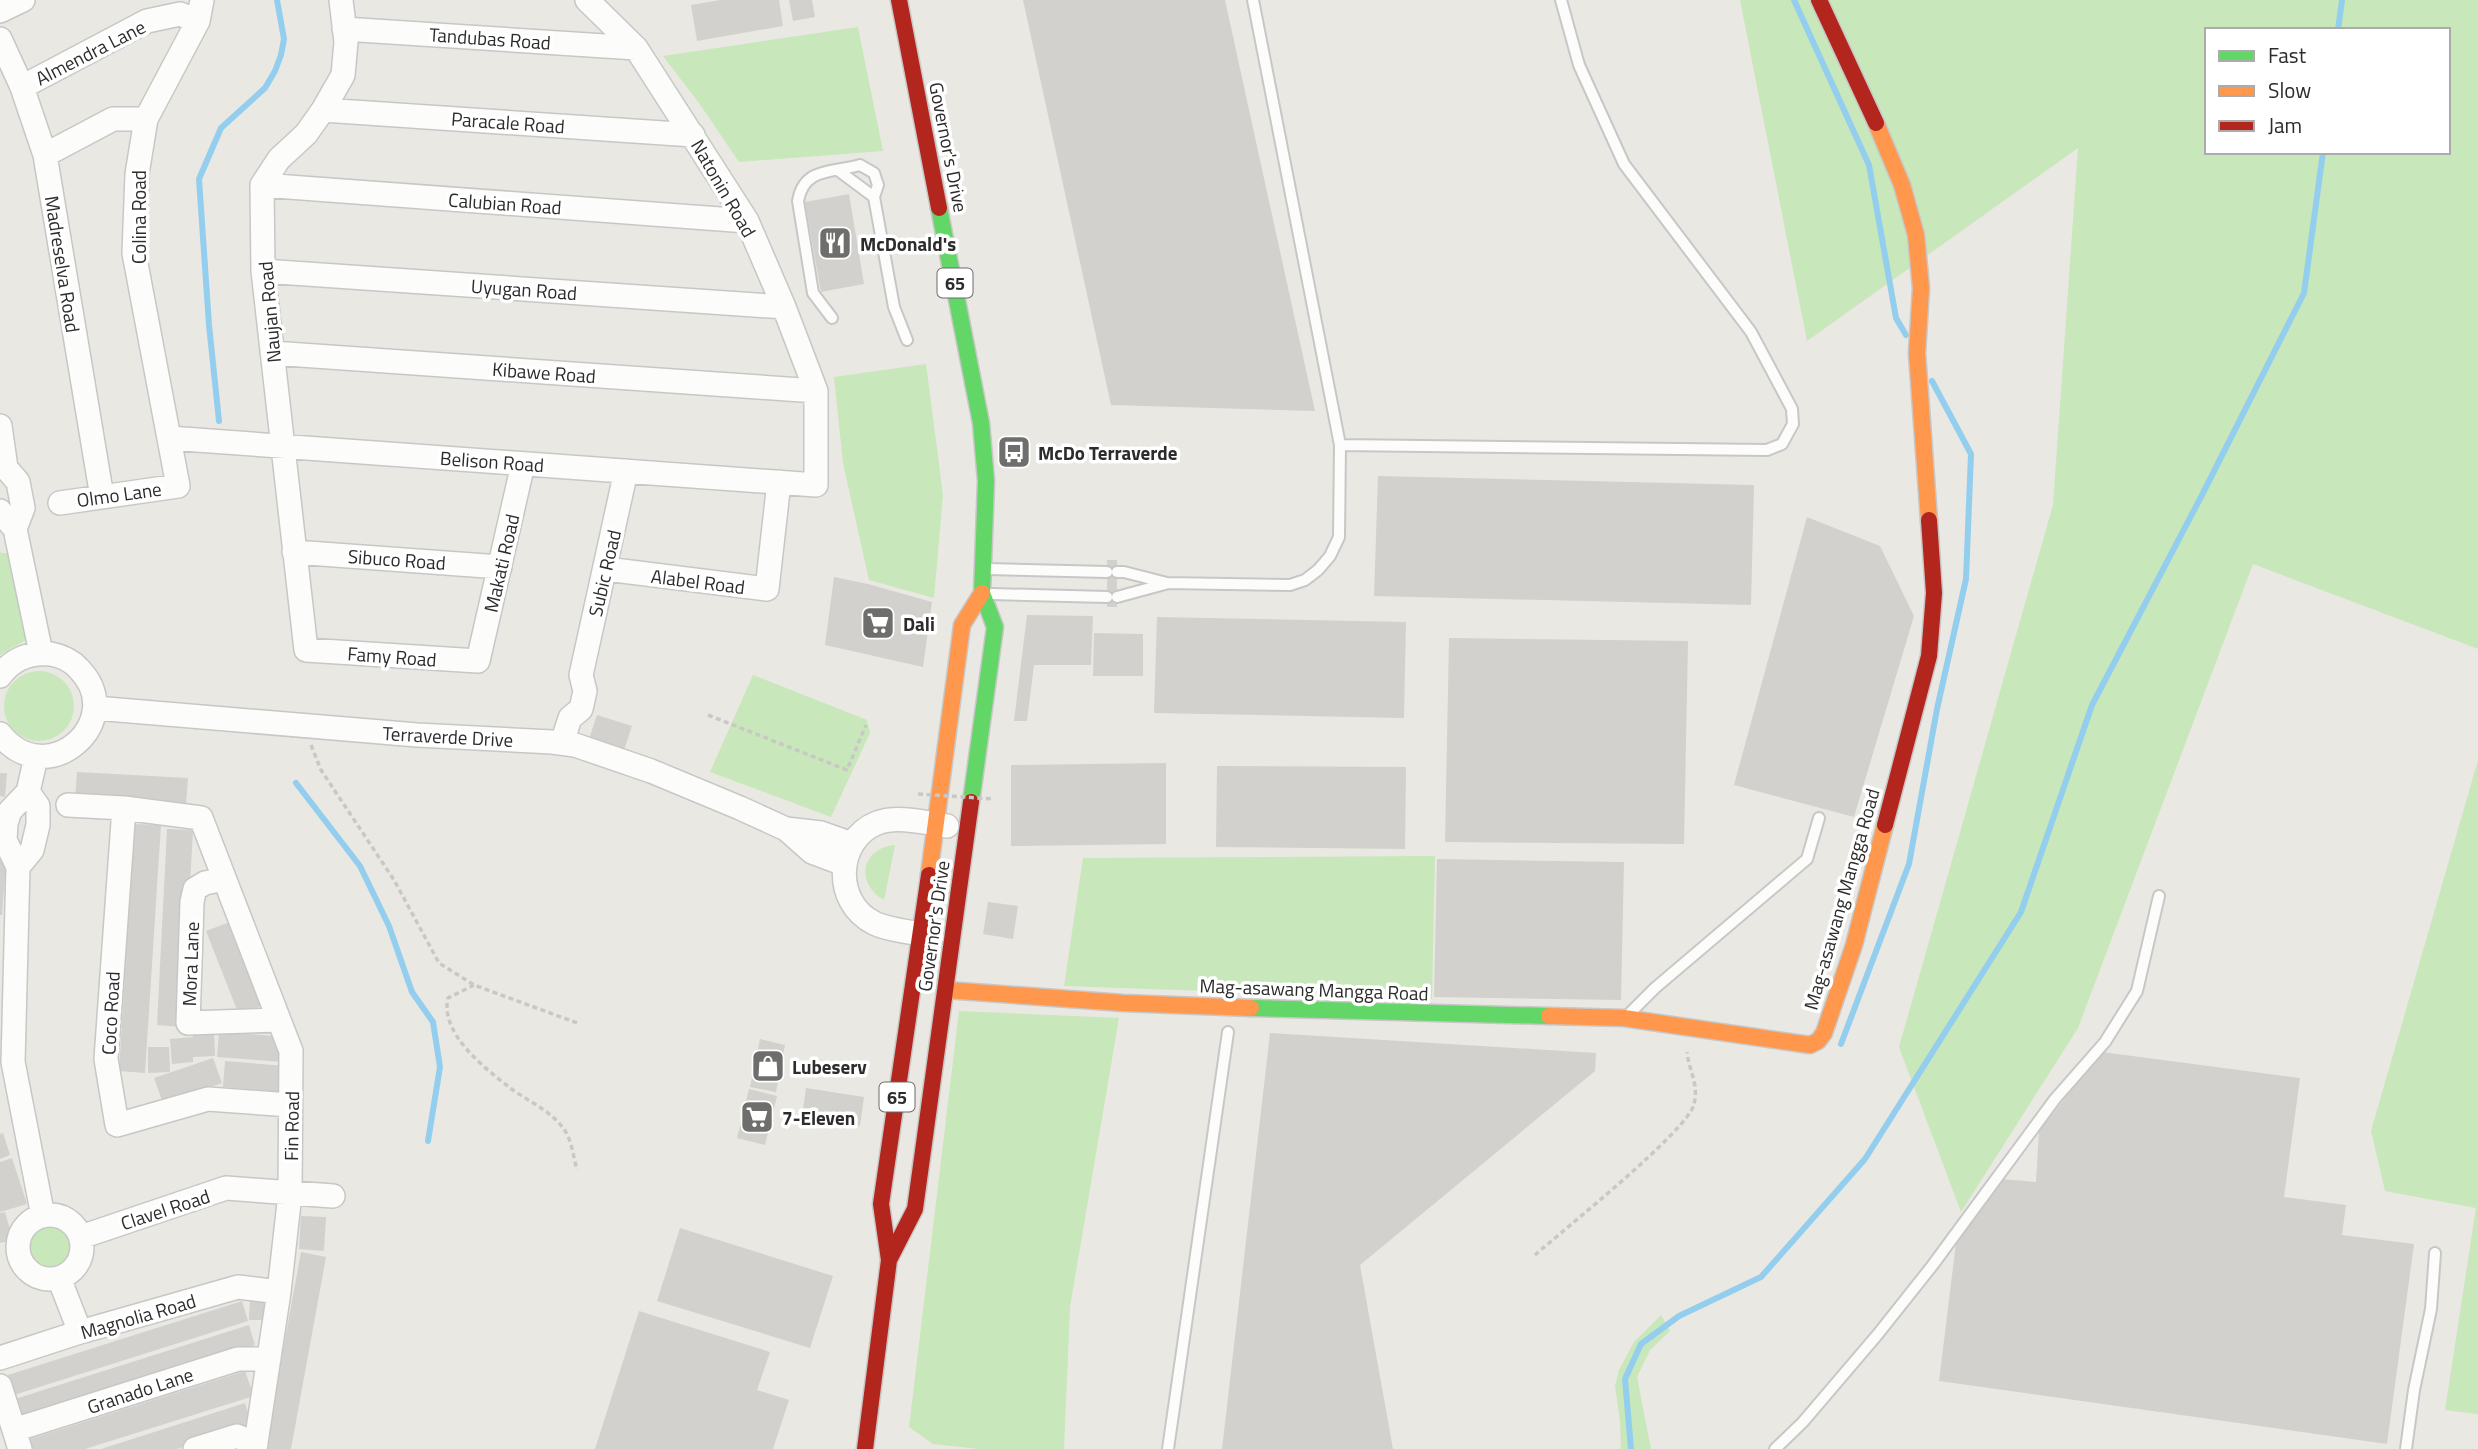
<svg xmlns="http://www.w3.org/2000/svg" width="2478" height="1449" font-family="'Titillium Web',sans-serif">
  <rect width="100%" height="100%" fill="#eae8e2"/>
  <path fill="#c8e7ba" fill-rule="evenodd" d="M1740 0H2478V649L2253 564 2078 1028 1961 1212 1899 1047 2053 505 2078 148 1807 341ZM2207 30H2448V152H2207Z
    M858 27 883 151 739 162 699 103 663 56Z
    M926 364 943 495 934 598 869 580 843 463 834 377Z
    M0 551 1 553H12L26 640 0 655Z
    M4 706a35 35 0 1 1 70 0a35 35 0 1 1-70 0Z
    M753 675 867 720 870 733 831 817 710 772Z
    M2478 760V1414L2445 1410 2476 1208 2385 1191 2371 1131Z
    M895 845 884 900C855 884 861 848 895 845Z
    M1435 856 1432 999 1064 986 1083 858Z
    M959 1011 1119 1018 1070 1307 1064 1449H980L933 1444 909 1427Z
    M19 1247a31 31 0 1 1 62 0a31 31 0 1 1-62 0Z
    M1661 1315 1670 1331 1650 1350 1637 1377 1651 1449H1621L1620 1421 1615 1386 1619 1370 1634 1342Z"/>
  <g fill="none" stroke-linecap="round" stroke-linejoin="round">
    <path stroke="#94ceee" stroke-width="6" d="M1794 0 1869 165 1896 318 1906 335
      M2338 30 2342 0
      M219 421 209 325 199 179 221 128 265 88 275 71 281 55 284 39 277 0
      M296 783 360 866 389 926 412 992 433 1022 440 1067 428 1141
      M1841 1044 1909 864 1937 709 1966 579 1971 454 1932 381
      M1631 1449 1625 1379 1641 1344 1679 1316 1761 1277 1865 1159 2021 912 2092 705 2202 495 2304 293 2323 152"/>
  </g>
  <path fill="#d3d1cd" d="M720 0H779L783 26 697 41 691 5Z
    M789 0H812L815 17 793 21Z
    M1023 0H1225L1315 411 1111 405Z
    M849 194 864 284 821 292 805 202Z
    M1378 476 1754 485 1751 605 1374 596Z
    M1807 517 1880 546 1914 616 1854 817 1734 785Z
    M1107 560H1117V607H1107Z
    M834 577 868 584 932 602 923 667 825 645Z
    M1027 615 1093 616 1091 665H1034L1027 721H1014Z
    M1157 617 1406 622 1404 718 1154 713Z
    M1094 633 1143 634V676H1093Z
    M1449 638 1688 641 1684 844 1445 842Z
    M597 715 632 726 623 753 588 742Z
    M1166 763V844L1011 846V765Z
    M1217 766 1406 767 1405 849 1216 847Z
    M77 772 188 778 186 805 75 799Z
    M0 773H7L5 797 0 796Z
    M134 824 161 825 145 1073 119 1071Z
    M167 829 193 830 182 1027 157 1025Z
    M0 848H7L2 915H0Z
    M1437 859 1624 862 1621 1000 1434 997Z
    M988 902 1018 906 1013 939 983 934Z
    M235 920 267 1004 239 1015 206 931Z
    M214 1030 215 1056 193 1057V1062L172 1064 170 1039 193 1037 192 1031Z
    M219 1031 284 1037 282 1062 217 1057Z
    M1270 1033 1596 1053 1595 1071 1360 1265 1393 1449H1222Z
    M760 1039 785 1045 776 1092 750 1087Z
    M148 1047H169L170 1072 148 1073Z
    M2102 1052 2300 1078 2284 1197 2346 1205 2342 1235 2414 1244 2387 1444 1939 1381 1957 1235 2001 1179 2036 1182 2039 1131Z
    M213 1058 222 1083 163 1103 154 1078Z
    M225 1061 286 1066 284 1092 223 1087Z
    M806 1088 864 1097 860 1126 802 1117Z
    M749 1089 777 1096 765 1145 737 1138Z
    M3 1133 10 1155 0 1159V1134Z
    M12 1158 27 1204 0 1212V1162Z
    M5 1212 13 1240 0 1243V1213Z
    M301 1216 326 1217 324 1251 299 1249Z
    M680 1228 833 1276 810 1348 657 1301Z
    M301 1252 326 1257 291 1449H265Z
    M250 1299H272L271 1320H249Z
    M242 1301 248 1321 14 1395 8 1375Z
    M639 1311 770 1352 757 1390 789 1400 773 1449H595Z
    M249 1325 255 1345 21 1419 15 1399Z
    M245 1371 254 1396 85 1449H30L27 1440Z
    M245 1403 252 1425 177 1449H101Z"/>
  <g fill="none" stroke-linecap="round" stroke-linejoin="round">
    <defs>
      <path id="lane" d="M839 171 874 197
        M832 318 813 293 798 201C804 167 832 173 860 165L874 173 878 185 874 197 894 307 907 340
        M1340 445 1767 450 1782 444 1793 424 1792 409 1751 332 1624 164 1579 65 1561 0
        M988 569 1107 572
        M1117 572H1124L1167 583 1290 585 1305 580 1318 570 1330 556 1339 537 1340 445 1253 0
        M992 594 1107 597
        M1117 597 1165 584
        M1629 1014 1655 988 1807 859 1819 818
        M1168 1449 1228 1032
        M1775 1449 1803 1422 1878 1334 1932 1266 2055 1099 2105 1042 2137 991 2159 896
        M2406 1449 2414 1390 2431 1309 2435 1253"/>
      <path id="street" d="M341 0 346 42 343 75 323 110 306 134 279 159 262 185 263 271 306 650 478 661 523 464
        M0 11 23 0
        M344 29 636 48
        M0 39 22 87 45 155 102 497
        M22 87 147 21 180 14 198 21
        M323 110 693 135
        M45 155 113 119H146
        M262 185 747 221
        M263 271 784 307
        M272 353 816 391
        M0 426 6 468 18 482 23 508 15 529
        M169 438 816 485V391L784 307 747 221 636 48 587 0
        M60 503 178 486 134 253 137 174 146 119 198 21 202 0
        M0 511 15 529 41 653
        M294 552 500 567
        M606 569 767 589 779 482
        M0 676C12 659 30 652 51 654 62 656 72 661 79 669 129 720 48 794 0 734
        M95 708 417 735 552 742 575 745 651 771 740 808 786 829 812 852 844 864
        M562 743 570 718 581 709 585 691 581 675 626 471
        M36 757 28 792 10 811 6 823 5 840 18 867 13 1062 43 1216
        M68 805 124 808 201 818 291 1051 290 1194 279 1292 255 1449
        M124 808 106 1059 117 1125 208 1099 290 1105
        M786 829 821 833 852 844
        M18 867 32 850 38 825V806L28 792
        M224 879 205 883 195 889 192 902 188 1023 279 1020
        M932 936C914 932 891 931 874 923 833 903 835 840 877 823 898 815 926 823 947 826
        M18 1247a32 32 0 1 1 64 0a32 32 0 1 1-64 0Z
        M81 1237 226 1188 333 1196
        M59 1278 80 1332
        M0 1358 80 1332 238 1287 279 1292
        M0 1386 20 1449
        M14 1430 238 1359H269
        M195 1449 237 1436 256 1444"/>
      <path id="fast" d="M939 208 981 423 986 481 982 593 995 627 971 802
        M1251 1008 1549 1016"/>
      <path id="slow" d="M1876 123 1902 185 1916 235 1921 288 1917 353 1929 520
        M929 875 962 625 982 593
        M946 990 1123 1003 1251 1008
        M1549 1016 1624 1018 1810 1045 1818 1041 1824 1033 1854 945 1885 825"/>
      <path id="jam" d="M899 0 939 208
        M1819 0 1876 123
        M1885 825 1929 656 1934 593 1929 520
        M889 1260 915 1209 971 802
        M865 1449 889 1260 881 1204 929 875"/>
    </defs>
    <use href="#lane" stroke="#c8c7c7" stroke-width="14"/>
    <use href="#street" stroke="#c8c7c7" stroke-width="26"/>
    <use href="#fast" stroke="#c8c7c7" stroke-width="19"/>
    <use href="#slow" stroke="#c8c7c7" stroke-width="19"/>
    <use href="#jam" stroke="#c8c7c7" stroke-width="19"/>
    <path stroke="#c8c8c7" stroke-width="3.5" stroke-dasharray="5 3.5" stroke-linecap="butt" d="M708 715 847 770 866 725
      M311 745 321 770 394 880 439 963 474 985 580 1024
      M474 985 448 998C440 1033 483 1067 509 1087 528 1102 554 1111 567 1134 572 1144 574 1159 577 1170
      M1535 1255C1562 1231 1689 1130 1694 1104 1699 1084 1689 1071 1687 1052"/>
    <use href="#lane" stroke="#fcfcfb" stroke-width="10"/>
    <use href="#street" stroke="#fcfcfb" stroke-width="23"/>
    <use href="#fast" stroke="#63d668" stroke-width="16"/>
    <use href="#slow" stroke="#ff974d" stroke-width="16"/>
    <use href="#jam" stroke="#b3261e" stroke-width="16"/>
    <path stroke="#c8c8c7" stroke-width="3.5" stroke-dasharray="5 3.5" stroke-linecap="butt" d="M918 794 994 799"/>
  </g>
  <defs>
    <symbol id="restaurant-square" viewBox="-11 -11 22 22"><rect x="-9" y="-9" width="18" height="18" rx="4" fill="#6e6e6c" stroke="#fff"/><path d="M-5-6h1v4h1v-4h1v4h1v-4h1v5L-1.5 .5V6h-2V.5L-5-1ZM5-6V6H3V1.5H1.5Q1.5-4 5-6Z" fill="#fff"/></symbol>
    <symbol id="bus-square" viewBox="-11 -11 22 22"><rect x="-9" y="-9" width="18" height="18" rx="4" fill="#6e6e6c" stroke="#fff"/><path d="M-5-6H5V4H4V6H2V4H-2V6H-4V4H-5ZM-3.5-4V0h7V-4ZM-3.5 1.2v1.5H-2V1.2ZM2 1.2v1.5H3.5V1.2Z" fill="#fff"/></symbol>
    <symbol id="supermarket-square" viewBox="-11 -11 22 22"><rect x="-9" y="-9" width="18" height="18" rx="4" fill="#6e6e6c" stroke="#fff"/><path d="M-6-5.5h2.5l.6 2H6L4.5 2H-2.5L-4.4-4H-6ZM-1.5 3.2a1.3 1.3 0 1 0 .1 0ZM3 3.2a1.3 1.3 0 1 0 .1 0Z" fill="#fff"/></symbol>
    <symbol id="shop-square" viewBox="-11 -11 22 22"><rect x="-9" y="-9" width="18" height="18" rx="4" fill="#6e6e6c" stroke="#fff"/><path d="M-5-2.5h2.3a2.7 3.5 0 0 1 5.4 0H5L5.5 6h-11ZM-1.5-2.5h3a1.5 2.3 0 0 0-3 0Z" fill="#fff"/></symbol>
  </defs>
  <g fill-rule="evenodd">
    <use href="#restaurant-square" x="816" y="224" width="38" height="38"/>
    <use href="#bus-square" x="995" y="433" width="38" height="38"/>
    <use href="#supermarket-square" x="859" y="604" width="38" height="38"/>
    <use href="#shop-square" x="749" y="1047" width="38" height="38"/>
    <use href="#supermarket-square" x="738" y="1098" width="38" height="38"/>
  </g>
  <g text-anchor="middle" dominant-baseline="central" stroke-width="7" stroke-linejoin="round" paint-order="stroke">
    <g fill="#fff" stroke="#6b6b6b" stroke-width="2">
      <rect x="937.5" y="268.5" width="35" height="29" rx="5"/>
      <rect x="879.5" y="1082.5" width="35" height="29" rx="5"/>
    </g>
    <g font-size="18" font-weight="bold" fill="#2c2c2c">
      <text x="955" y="283">65</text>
      <text x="897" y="1097">65</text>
    </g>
    <g font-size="19" fill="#2c2c2c" stroke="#fff">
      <text transform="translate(490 38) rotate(4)">Tandubas Road</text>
      <text transform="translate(90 52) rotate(-27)">Almendra Lane</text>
      <text transform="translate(508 122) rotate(4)">Paracale Road</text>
      <text transform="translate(949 147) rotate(79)">Governor's Drive</text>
      <text transform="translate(724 188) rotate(60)">Natonin Road</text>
      <text transform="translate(505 203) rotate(4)">Calubian Road</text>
      <text transform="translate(138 217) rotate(-90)">Colina Road</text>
      <text transform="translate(63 264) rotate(81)">Madreselva Road</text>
      <text transform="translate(524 289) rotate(4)">Uyugan Road</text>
      <text transform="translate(269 312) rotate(-95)">Naujan Road</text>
      <text transform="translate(544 372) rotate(4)">Kibawe Road</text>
      <text transform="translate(492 461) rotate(4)">Belison Road</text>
      <text transform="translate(119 494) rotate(-8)">Olmo Lane</text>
      <text transform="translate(397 559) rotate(4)">Sibuco Road</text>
      <text transform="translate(501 563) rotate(-77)">Makati Road</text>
      <text transform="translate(604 573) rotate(-77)">Subic Road</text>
      <text transform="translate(698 581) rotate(7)">Alabel Road</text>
      <text transform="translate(392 656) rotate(4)">Famy Road</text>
      <text transform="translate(448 736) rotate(3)">Terraverde Drive</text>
      <text transform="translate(1841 899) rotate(-74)">Mag-asawang Mangga Road</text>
      <text transform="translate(933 926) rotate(-82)">Governor's Drive</text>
      <text transform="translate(190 964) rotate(-88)">Mora Lane</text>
      <text transform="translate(1314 989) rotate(2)">Mag-asawang Mangga Road</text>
      <text transform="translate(110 1013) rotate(-87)">Coco Road</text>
      <text transform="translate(291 1126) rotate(-89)">Fin Road</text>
      <text transform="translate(165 1209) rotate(-18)">Clavel Road</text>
      <text transform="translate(138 1316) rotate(-16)">Magnolia Road</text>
      <text transform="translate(140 1390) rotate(-18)">Granado Lane</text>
    </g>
    <g font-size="19" font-weight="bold" fill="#2c2c2c" stroke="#fff" text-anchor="start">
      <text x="860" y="243">McDonald's</text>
      <text x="1038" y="452">McDo Terraverde</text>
      <text x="903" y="623">Dali</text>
      <text x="792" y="1066">Lubeserv</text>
      <text x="782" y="1117">7-Eleven</text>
    </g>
  </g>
  <rect x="2205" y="28" width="245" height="126" fill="#ffffff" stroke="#ababab" stroke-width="2"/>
  <rect x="2219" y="51" width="35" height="10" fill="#63d668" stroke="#ababab" stroke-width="2"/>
  <text x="2268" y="63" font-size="21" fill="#2c2c2c">Fast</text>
  <rect x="2219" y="86" width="35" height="10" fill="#ff974d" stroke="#ababab" stroke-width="2"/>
  <text x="2268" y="98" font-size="21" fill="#2c2c2c">Slow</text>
  <rect x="2219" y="121" width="35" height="10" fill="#b3261e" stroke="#ababab" stroke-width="2"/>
  <text x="2268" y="133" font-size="21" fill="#2c2c2c">Jam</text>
</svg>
